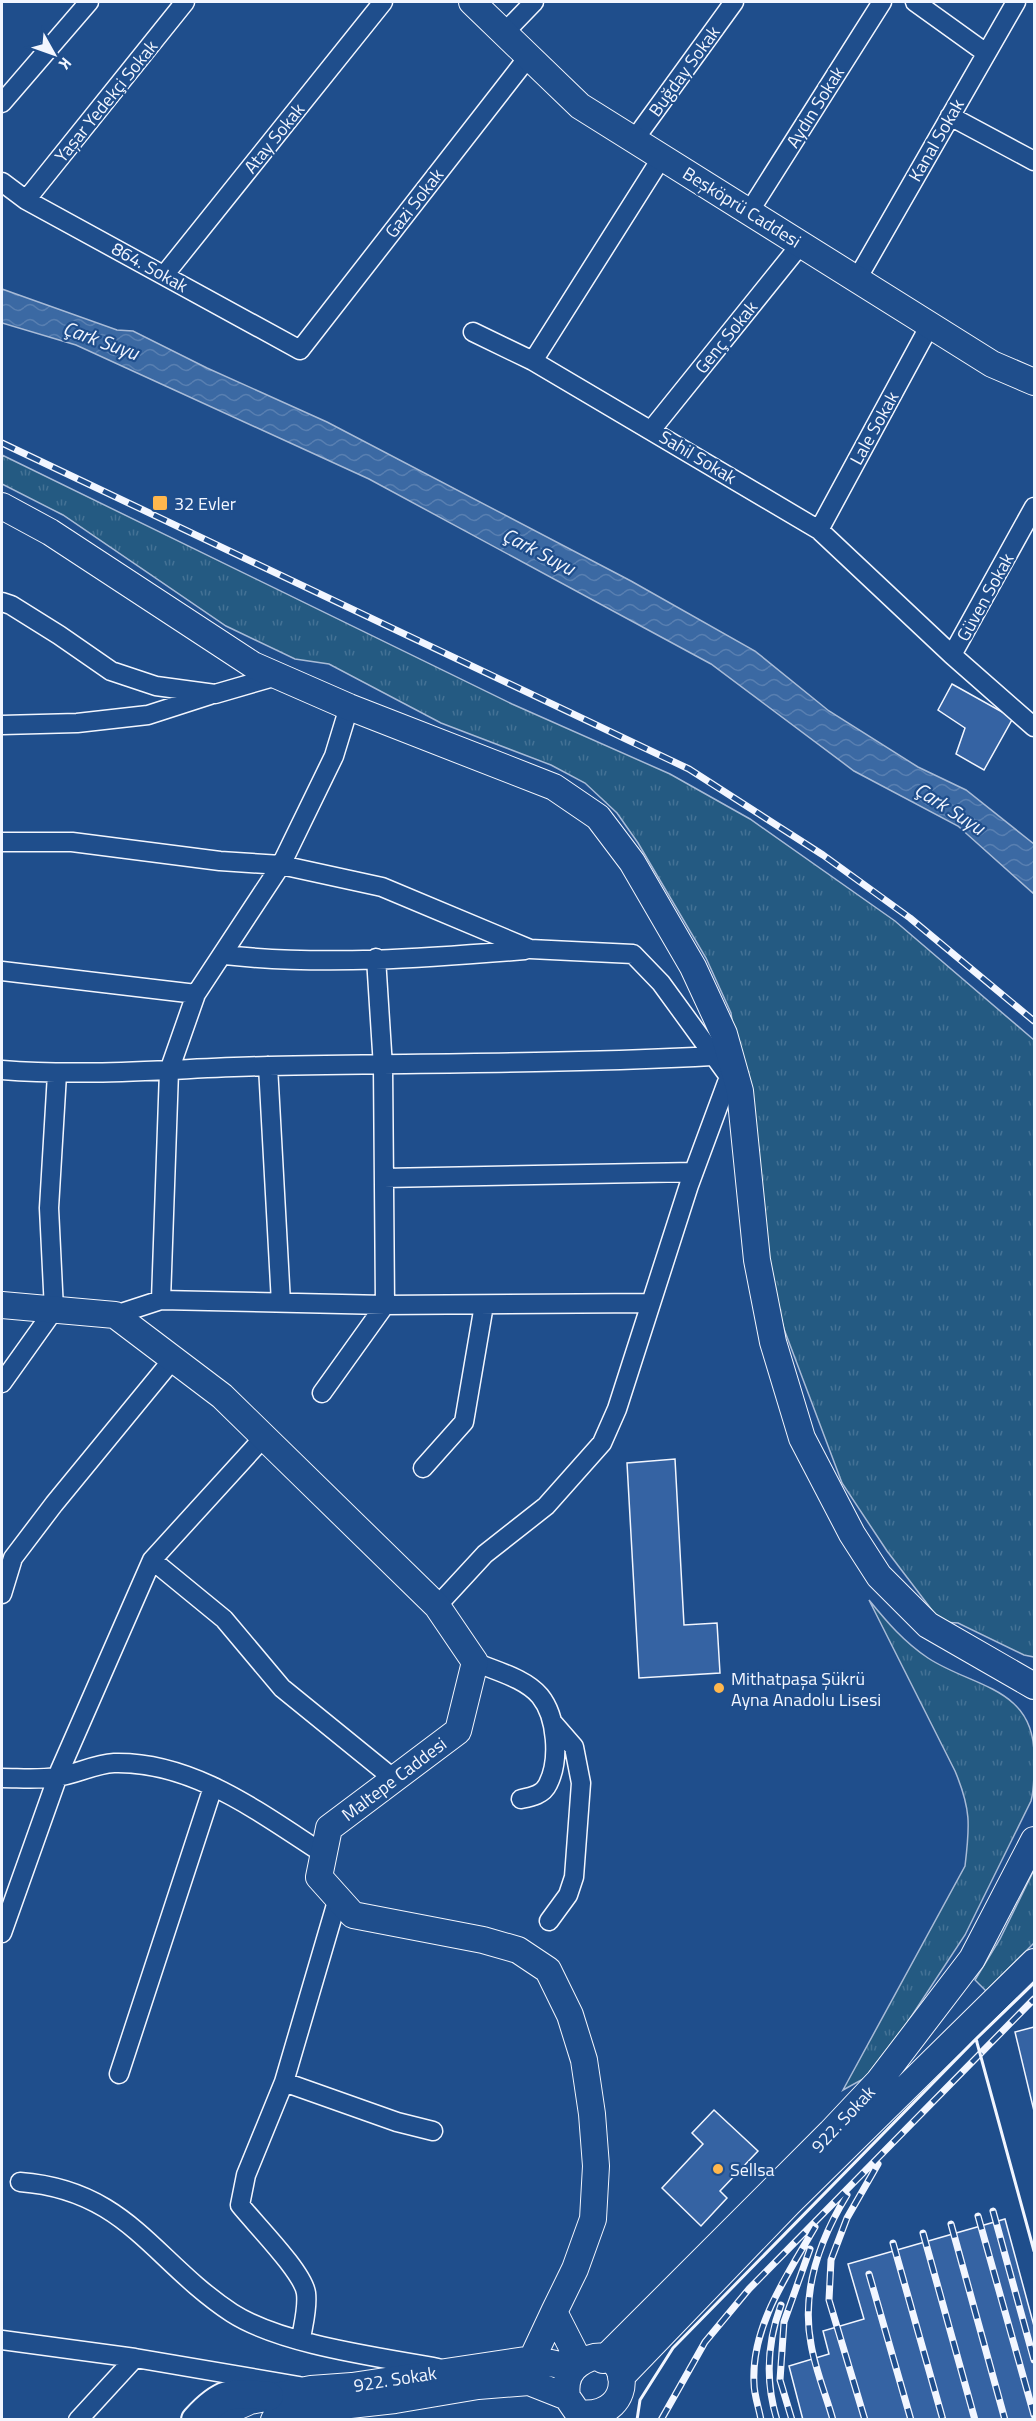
<svg xmlns="http://www.w3.org/2000/svg" width="1036" height="2421" font-family="'Titillium Web',sans-serif">
  <defs>
    <pattern id="grass-tufts" width="24" height="20" patternUnits="userSpaceOnUse" patternTransform="scale(1.5)"><rect width="24" height="20" fill="#245a82"/><path d="M3 7l-1-3M5 7V3M7 7l1-3M15 17l-1-3M17 17v-4M19 17l1-3" fill="none" stroke="#447295"/></pattern>
    <pattern id="water-waves" width="16" height="10" patternUnits="userSpaceOnUse" patternTransform="scale(1.5)"><rect width="16" height="10" fill="#3b69a3"/><path d="M0 5q4-4 8 0t8 0" fill="none" stroke="#587fb1"/></pattern>
  </defs>
  <rect width="100%" height="100%" fill="#1f4e8c"/>
  <path fill="url(#grass-tufts)" stroke="#a8bbd7" stroke-width="1.5" d="M2 455 512 704 670 774 750 819 895 921 1034 1040V1657L1024 1655 958 1623 941 1622 887 1551 842 1483 784 1329 767 1269 731 1013 706 958 638 843 617 813 585 783 551 765 441 723 329 664 295 659 226 626 63 515 2 484Z
    M869 1600C887 1622 904 1642 928 1658 972 1687 1034 1687 1034 1755 1034 1771 1035 1786 1031 1801L965 1935 907 2023 865 2078 843 2090 965 1866C970 1825 971 1809 955 1771Z
    M1034 1870V1943L986 1991 975 1980 1000 1939Z"/>
  <path fill="url(#water-waves)" stroke="#a8bbd7" stroke-width="1.5" d="M2 289 117 330 133 331 207 368 327 422 631 581 755 651 829 711 918 767 966 790 1034 844V894L958 826 854 771 711 664 369 479 76 345 2 323Z"/>
  <path fill="#3563a3" stroke="#f2f6ff" stroke-width="1.5" d="M952 684 1013 718 984 770 956 754 965 728 938 710Z
    M675 1459 684 1625 717 1623 720 1673 639 1678 627 1463Z
    M1034 2027V2111L1015 2032Z
    M714 2110 758 2151 720 2191 727 2198 701 2226 662 2188 703 2144 692 2133Z
    M1005 2219 1034 2326V2420H803L789 2366 829 2354 823 2331 864 2319 848 2264Z"/>
  <g fill="none" stroke-linecap="round" stroke-linejoin="round">
    <defs>
      <path id="street" d="M915 2 986 53
        M504 33 534 2
        M2 103 89 2
        M950 116 1034 161
        M634 140 734 2
        M662 157 533 361 819 530 952 655 1034 727
        M2 182 26 200 300 350 529 56
        M26 200 185 2
        M749 212 882 2
        M165 274 383 2
        M857 279 1016 2
        M473 332 533 361
        M652 429 801 244
        M819 530 930 325
        M2 602 11 605 59 635 111 671 156 686 215 694 277 676
        M952 655 1034 507
        M2 725 77 723 148 715 210 695
        M2 842H72L220 861 281 865 382 887 530 949 633 954 661 983 733 1082
        M225 955C322 966 428 958 525 950
        M2 971 196 994
        M268 1066 281 1303
        M2 1070C91 1077 179 1068 269 1066 417 1063 564 1064 712 1056
        M384 1178 694 1172
        M161 1300 169 1071 196 994 281 865 334 756 349 707
        M115 1315 161 1300 385 1305 650 1303
        M2 1383 54 1310 49 1208 57 1074
        M322 1393 385 1305 383 1067 376 958
        M423 1468 464 1422 484 1305
        M152 1560 224 1619 282 1688 394 1779
        M2 1594 13 1558 54 1504 173 1359
        M437 1606 485 1554 546 1506 602 1443 617 1409 689 1185 729 1077
        M475 1662C495 1671 525 1678 540 1696 557 1717 560 1760 548 1784 543 1795 531 1797 521 1799
        M2 1778C19 1778 38 1780 56 1777 75 1775 94 1764 114 1763 193 1761 260 1813 324 1854
        M549 1921 568 1895 574 1877 581 1783 574 1747 554 1724
        M2 1933 60 1770 152 1560 264 1437
        M119 2074 213 1787
        M284 2082 397 2122 433 2131
        M20 2182C127 2190 153 2261 232 2313 282 2345 379 2357 438 2368
        M301 2339C303 2325 308 2308 306 2293 303 2272 255 2224 240 2205L246 2175 284 2082 338 1898
        M2 2340 135 2358 299 2386
        M78 2420 135 2358"/>
      <path id="secondary" d="M472 2 580 106 992 364 1034 382
        M2 506 50 532 253 665 349 707 554 787 598 817 632 862 693 967 724 1034 740 1091 757 1260 773 1342 802 1438 852 1534 879 1576 928 1625 1034 1686
        M2 1305 115 1315 222 1396 437 1606 475 1662 458 1731 329 1828 319 1877 353 1915 483 1940 518 1950 548 1970 570 2015 584 2060 592 2114 596 2166 593 2219 575 2269 554 2312 580 2363
        M532 2359 554 2312
        M603 2360 831 2132 879 2081 972 1959 1034 1840
        M621 2377 789 2203 1034 1962
        M221 2420 234 2408 250 2401 311 2389 352 2386 532 2359 574 2368
        M274 2420 306 2410 395 2400 478 2386 529 2382 567 2397 578 2413C643 2421 629 2331 579 2364 567 2372 565 2384 567 2397"/>
      <path id="primary" d="M196 2420C223 2390 232 2393 269 2396"/>
    </defs>
    <use href="#street" stroke="#f2f6ff" stroke-width="21"/>
    <use href="#secondary" stroke="#f2f6ff" stroke-width="28"/>
    <use href="#primary" stroke="#f2f6ff" stroke-width="32"/>
    <use href="#street" stroke="#1f4e8c" stroke-width="18"/>
    <use href="#secondary" stroke="#1f4e8c" stroke-width="26"/>
    <use href="#primary" stroke="#1f4e8c" stroke-width="28"/>
    <defs>
      <path id="rail" d="M2 443 689 769 823 855 910 918 1034 1021
        M993 2211 1034 2360
        M978 2216 1034 2415
        M951 2224 1005 2420
        M923 2233 975 2420
        M893 2243 943 2420
        M869 2274 911 2420
        M661 2420 705 2342 749 2289 1034 1999
        M761 2420C759 2408 754 2395 754 2383 751 2326 788 2274 815 2227
        M777 2420C765 2381 767 2343 781 2305
        M792 2420 780 2380 784 2322 810 2249
        M833 2420C826 2395 815 2369 811 2344 801 2291 820 2239 847 2195
        M865 2420 829 2300 831 2260 847 2218 878 2164"/>
    </defs>
    <use href="#rail" stroke="#f2f6ff" stroke-width="7"/>
    <use href="#rail" stroke="#1f4e8c" stroke-width="4.5" stroke-dasharray="14" stroke-linecap="butt"/>
    <path stroke="#f2f6ff" stroke-width="3" d="M977 2042 976 2039 1034 1983
      M637 2420 640 2400 673 2348 976 2039 1034 2251"/>
  </g>
  <g fill="#ffb74d" stroke="#1f4e8c" stroke-width="2">
    <rect x="152" y="495" width="16" height="16" rx="3"/>
    <circle cx="719" cy="1688" r="6"/>
    <circle cx="718" cy="2169" r="6"/>
  </g>
  <g text-anchor="middle" dominant-baseline="central" stroke-width="4.5" stroke-linejoin="round" paint-order="stroke">
    <g font-size="18" fill="#f2f6ff" stroke="#1f4e8c">
      <text transform="translate(684 71) rotate(-54)">Buğday Sokak</text>
      <text transform="translate(106 101) rotate(-51)">Yaşar Yedekçi Sokak</text>
      <text transform="translate(815 107) rotate(-58)">Aydın Sokak</text>
      <text transform="translate(274 138) rotate(-51)">Atay Sokak</text>
      <text transform="translate(936 140) rotate(-60)">Kanal Sokak</text>
      <text transform="translate(414 203) rotate(-52)">Gazi Sokak</text>
      <text transform="translate(742 207) rotate(32)">Beşköprü Caddesi</text>
      <text transform="translate(150 267) rotate(29)">864. Sokak</text>
      <text transform="translate(726 337) rotate(-51)">Genç Sokak</text>
      <text transform="translate(874 428) rotate(-61)">Lale Sokak</text>
      <text transform="translate(698 457) rotate(31)">Sahil Sokak</text>
      <text transform="translate(985 597) rotate(-61)">Güven Sokak</text>
      <text transform="translate(394 1779) rotate(-37)">Maltepe Caddesi</text>
      <text transform="translate(843 2119) rotate(-47)">922. Sokak</text>
      <text transform="translate(395 2379) rotate(-9)">922. Sokak</text>
    </g>
    <g font-size="18" fill="#f2f6ff" stroke="#1f4e8c" text-anchor="start">
      <text x="174" y="503">32 Evler</text>
      <text x="731" y="1678">Mithatpaşa Şükrü<tspan x="731" dy="21">Ayna Anadolu Lisesi</tspan></text>
      <text x="730" y="2169">Sellsa</text>
    </g>
    <g font-size="20" font-style="italic" fill="#f2f6ff" stroke="#1f4e8c">
      <text transform="translate(101 340) rotate(20)">Çark Suyu</text>
      <text transform="translate(539 551) rotate(28)">Çark Suyu</text>
      <text transform="translate(950 808) rotate(33)">Çark Suyu</text>
    </g>
  </g>
  <rect width="1036" height="2421" fill="none" stroke="#f2f6ff" stroke-width="6"/>
  <g transform="translate(54 54) rotate(130)" stroke="#1f4e8c" stroke-width="4.5" paint-order="stroke">
  <path d="M0-4.5L10 22L0 15L-10 22Z" fill="#f2f6ff"/>
  <text y="-9" font-size="16" font-weight="bold" text-anchor="middle" fill="#f2f6ff">K</text>
  </g>
</svg>
